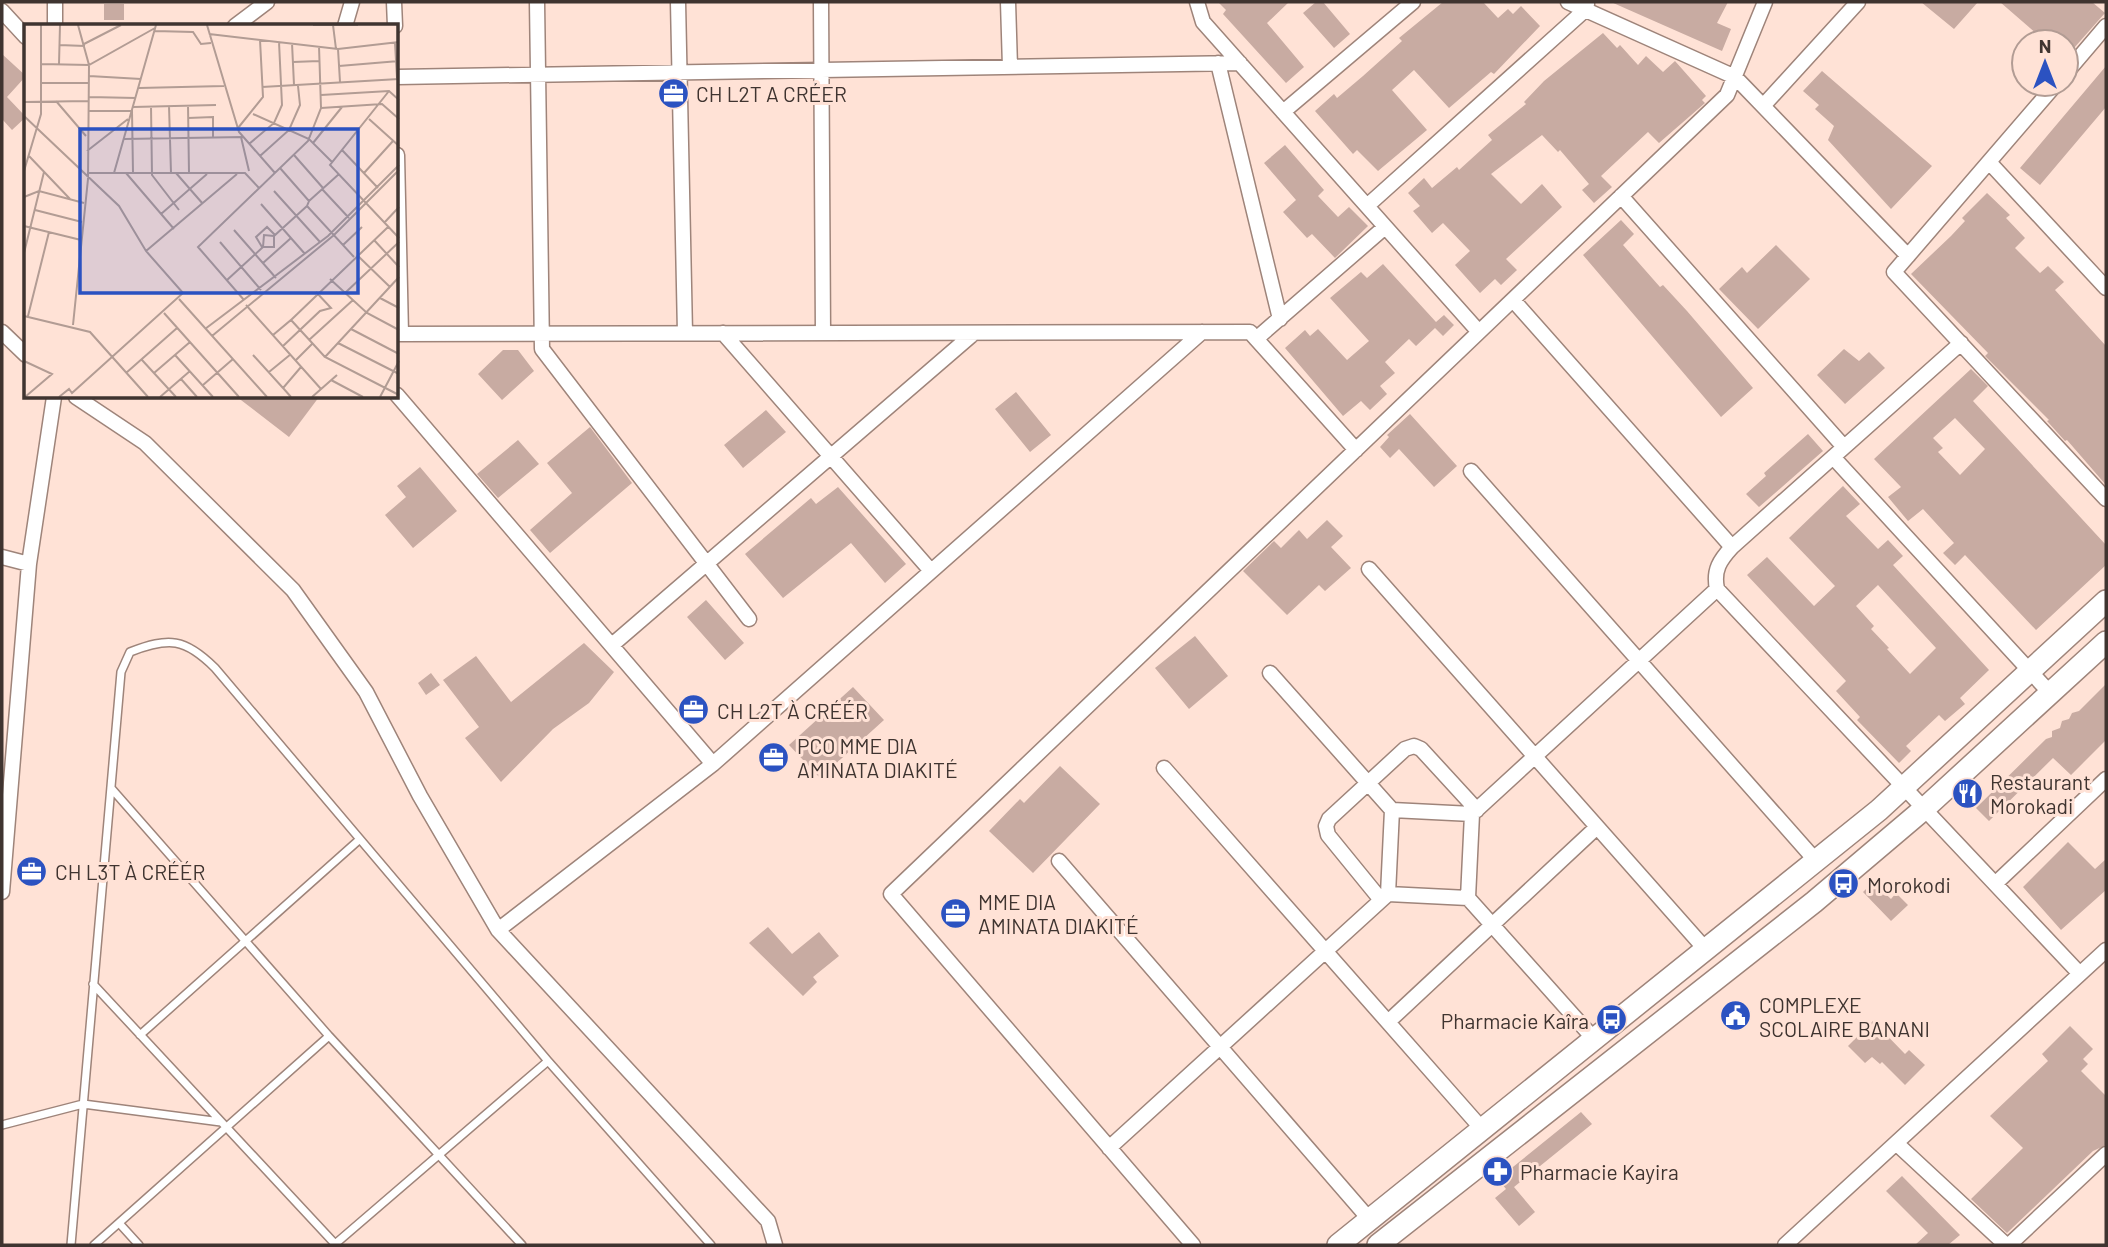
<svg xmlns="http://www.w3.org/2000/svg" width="2108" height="1247" font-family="Barlow,sans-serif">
  <rect width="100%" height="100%" fill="#ffe2d6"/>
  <path fill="#c8aba2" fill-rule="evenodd" d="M1218 2H1289L1267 23 1304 67 1286 83 1223 14 1226 10Z
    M1316 2H1323L1350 34 1334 48 1303 13Z
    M1443 2H1483L1498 18 1508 9 1513 14 1521 6 1540 26 1494 74 1491 72 1449 108 1414 70 1392 90 1427 130 1378 171 1357 150 1353 154 1315 111 1334 94 1337 98 1363 76 1402 41 1399 38Z
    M1611 2H1728L1717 23 1731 29 1722 51Z
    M1921 2H1978L1954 29Z
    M2000 2H2092L2105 13 2066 57V42H2046Z
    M104 4H124V20H104Z
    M1603 33 1617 48 1620 45 1638 65 1646 56 1663 72 1675 61 1706 96 1702 100 1705 103 1659 143 1648 132 1601 176 1612 187 1594 203 1582 190 1589 184 1560 150 1558 152 1542 135 1491 174 1521 204 1542 184 1562 207 1506 259 1517 270 1501 285 1495 279 1480 293 1455 265 1470 251 1443 223 1432 233 1413 211 1420 206 1408 193 1424 178 1432 188 1457 167 1459 170 1492 140 1488 135 1526 104 1524 102 1544 81Z
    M2 54 26 76 7 97 26 117 12 130 2 119Z
    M2106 66V107L2040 185 2020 168Z
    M1822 71 1932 166 1891 209 1828 140 1834 126 1815 109 1819 105 1803 91Z
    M1285 145 1324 190 1318 196 1338 217 1349 207 1368 226 1335 258 1312 234 1307 238 1283 212 1296 200 1264 163Z
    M1987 193 2010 215 2006 218 2025 238 2015 248 2040 273 2048 266 2064 282 2055 290 2106 346V485L2067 440 2065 441 2047 421 2049 420 1985 356 1988 353 1911 274 1951 236 1965 221 1962 218Z
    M1621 220 1634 234 1623 245 1660 287 1663 285 1687 311 1753 388 1721 417 1583 255Z
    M1776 245 1810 279 1758 329 1719 289 1742 267 1747 273Z
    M1383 264 1436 322 1444 315 1454 325 1443 336 1435 328 1416 346 1409 339 1385 362 1395 373 1380 386 1387 394 1370 410 1361 401 1343 416 1285 348 1305 330 1310 336 1318 329 1347 360 1369 341 1330 298 1361 272 1367 278Z
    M1844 349 1859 361 1869 352 1885 368 1845 404 1817 375Z
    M503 350H518L534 371 502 400 478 374Z
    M1971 369 1988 386 1973 401 2106 545V565L2036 630 1965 555 1955 565 1943 553 1954 543 1923 509 1908 521 1888 497 1901 487 1874 459ZM1955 418 1985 449 1960 475 1938 452 1943 448 1933 438Z
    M1016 392 1051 435 1030 452 995 409Z
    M237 397H319L289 437Z
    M766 410 786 432 743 468 724 445Z
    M1410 414 1457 466 1434 487 1399 449 1390 458 1380 447 1389 437 1387 435Z
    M590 427 632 483 550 553 530 530 572 493 547 463Z
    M1808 434 1823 451 1759 507 1746 494 1766 476 1764 473Z
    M518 440 539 464 498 498 477 474Z
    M420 467 457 511 413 548 385 515 406 497 397 486Z
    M1843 486 1860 504 1846 516 1878 549 1888 540 1903 556 1893 565 1989 670 1960 698 1965 704 1945 721 1939 715 1906 746 1911 751 1899 763 1857 720 1860 717 1836 691 1846 681 1747 575 1767 557 1814 606 1835 586 1789 538ZM1878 585 1936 648 1910 674 1887 649 1889 648 1871 629 1874 626 1856 606Z
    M838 487 906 564 885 583 851 543 783 598 745 554 811 498 816 504Z
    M1327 520 1343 536 1331 547 1351 568 1325 591 1319 585 1287 615 1243 571 1274 541 1281 548 1299 530 1307 539Z
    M706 600 744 643 725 660 687 617Z
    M1195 636 1228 676 1189 709 1155 668Z
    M584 643 614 672 589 703 553 729 501 782 465 738 479 727 443 680 476 656 511 702Z
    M431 673 440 685 426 695 418 683Z
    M2106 684V740L2071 775 2053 758 1989 821 1976 808 2046 739 2052 737V731L2060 728 2062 721 2069 719 2072 713 2079 711Z
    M853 687 884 720 820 778 789 745Z
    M1060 766 1100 804 1033 873 989 831 1020 799 1024 803Z
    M2068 842 2095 869 2106 859V890L2061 930 2023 887Z
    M1873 882 1891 899 1896 893 1908 905 1891 921 1863 892Z
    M768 927 792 954 819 932 839 956 813 977 817 982 803 996 749 943Z
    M1873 1021 1905 1054 1909 1050 1925 1065 1905 1085 1882 1062 1880 1064 1872 1057 1865 1063 1848 1046Z
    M2070 1026 2093 1049 2083 1059 2088 1064 2081 1071 2106 1096V1145L2093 1151 2007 1233 1971 1199 2023 1148 1990 1116 2048 1061 2042 1054Z
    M1581 1112 1592 1124 1514 1187 1535 1212 1519 1226 1495 1198 1506 1189 1498 1179Z
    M1902 1176 1960 1235 1948 1245H1915L1928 1233 1886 1191Z"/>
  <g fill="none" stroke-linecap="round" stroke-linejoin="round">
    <defs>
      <path id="lane" d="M111 788 329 1036 522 1245
        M93 984 336 1245
        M140 1035 360 839
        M2 1125 83 1104 221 1122
        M119 1223 139 1245
        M71 1245 121 672 130 652C169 637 185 638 215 668L548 1061 711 1245
        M94 1245 329 1036
        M334 1245 548 1061"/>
      <path id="street" d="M394 2 395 26
        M537 2 542 349 749 619
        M678 2 685 333
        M821 2 823 333
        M1008 2 1010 67
        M1197 2 1203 22 1479 332
        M1568 2 1735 77 1908 256
        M2 11 26 37
        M55 26V2
        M235 26 267 2
        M345 26 352 2
        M1218 63 1280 319
        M2066 73 2106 26
        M397 77 1240 63
        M2056 84 1894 272 2106 499
        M1763 106 1858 2
        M1283 112 1413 2
        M397 155 401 334
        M1989 162 2106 288
        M1621 196 1844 447
        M1367 206 1585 10 1587 4
        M1513 300 1732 547
        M2 332 26 355
        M723 333 931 571
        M397 334 1250 332 1356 450
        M1256 339 1385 227
        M1961 343 1732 547C1720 560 1713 570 1717 589L2080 974
        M397 395 713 764
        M76 397 145 443 293 590 366 692 420 796 498 930 768 1221 775 1245
        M1833 457 2051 694
        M1471 471 1817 862
        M2 557 29 564
        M1369 569 1707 951
        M612 645 974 333
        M1270 673 1392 810
        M1164 768 1483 1130
        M1472 814 1468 898 1388 894 1392 810 1472 814 1717 589
        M1059 861 1370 1220
        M1995 884 2106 779
        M2 892 29 564 54 397
        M1468 898 1595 1040
        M1381 900 1328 835 1326 826 1329 819 1405 749 1414 746 1421 749 1477 810
        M498 930 713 764 1202 332
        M1388 1022 1597 827
        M1896 1143 2006 1245
        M1109 1148 1388 894
        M1193 1245 891 894 1727 95 1765 2
        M1785 1245 2106 950
        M2009 1245 2106 1154"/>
      <path id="secondary" d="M1338 1245 1879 810 2106 601
        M1378 1245 1814 902 1925 808 2106 642"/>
    </defs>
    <use href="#lane" stroke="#9e847a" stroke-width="10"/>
    <use href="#street" stroke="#9e847a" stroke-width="17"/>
    <use href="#secondary" stroke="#9e847a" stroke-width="24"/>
    <use href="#lane" stroke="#fff" stroke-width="7"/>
    <use href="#street" stroke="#fff" stroke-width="14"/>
    <use href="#secondary" stroke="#fff" stroke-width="21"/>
  </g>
  <defs>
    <symbol id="office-disc" viewBox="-11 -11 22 22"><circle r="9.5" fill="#2b52c1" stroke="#ffe2d6"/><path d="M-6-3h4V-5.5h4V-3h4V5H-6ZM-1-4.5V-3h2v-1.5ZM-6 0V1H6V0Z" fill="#fff"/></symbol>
    <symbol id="restaurant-disc" viewBox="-11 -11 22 22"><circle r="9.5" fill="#2b52c1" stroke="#ffe2d6"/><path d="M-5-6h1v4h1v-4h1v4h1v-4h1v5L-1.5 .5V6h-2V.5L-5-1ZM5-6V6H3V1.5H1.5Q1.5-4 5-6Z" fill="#fff"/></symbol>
    <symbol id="bus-disc" viewBox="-11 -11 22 22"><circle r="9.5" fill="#2b52c1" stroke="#ffe2d6"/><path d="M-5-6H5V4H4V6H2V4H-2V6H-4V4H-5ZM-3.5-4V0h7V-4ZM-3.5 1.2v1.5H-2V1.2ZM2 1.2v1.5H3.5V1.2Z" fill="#fff"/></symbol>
    <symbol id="civic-disc" viewBox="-11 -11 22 22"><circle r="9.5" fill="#2b52c1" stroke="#ffe2d6"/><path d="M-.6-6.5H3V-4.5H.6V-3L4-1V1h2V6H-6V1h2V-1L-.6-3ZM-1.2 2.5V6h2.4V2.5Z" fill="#fff"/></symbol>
    <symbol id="pharmacy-disc" viewBox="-11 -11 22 22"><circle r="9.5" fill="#2b52c1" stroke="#ffe2d6"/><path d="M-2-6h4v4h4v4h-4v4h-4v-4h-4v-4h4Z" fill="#fff"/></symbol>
  </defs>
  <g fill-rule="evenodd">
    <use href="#office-disc" x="656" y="76" width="35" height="35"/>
    <use href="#office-disc" x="676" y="692" width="35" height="35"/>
    <use href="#office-disc" x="756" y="740" width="35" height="35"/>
    <use href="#restaurant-disc" x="1950" y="776" width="35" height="35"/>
    <use href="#office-disc" x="14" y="854" width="35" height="35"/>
    <use href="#bus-disc" x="1826" y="866" width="35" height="35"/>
    <use href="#office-disc" x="938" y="896" width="35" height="35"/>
    <use href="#civic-disc" x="1718" y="998" width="35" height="35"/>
    <use href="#bus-disc" x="1594" y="1002" width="35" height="35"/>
    <use href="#pharmacy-disc" x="1480" y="1154" width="35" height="35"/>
  </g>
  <g text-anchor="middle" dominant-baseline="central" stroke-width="6" stroke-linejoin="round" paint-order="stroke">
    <g font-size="21" fill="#3f3430" stroke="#ffe2d6" text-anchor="start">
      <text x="696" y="93">CH L2T A CRÉER</text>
      <text x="717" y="710">CH L2T À CRÉÉR</text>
      <text x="797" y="745">PCO MME DIA<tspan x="797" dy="24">AMINATA DIAKITÉ</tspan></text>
      <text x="1990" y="781">Restaurant<tspan x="1990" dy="24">Morokadi</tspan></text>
      <text x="55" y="871">CH L3T À CRÉÉR</text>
      <text x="1867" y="884">Morokodi</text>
      <text x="978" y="901">MME DIA<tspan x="978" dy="24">AMINATA DIAKITÉ</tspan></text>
      <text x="1759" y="1004">COMPLEXE<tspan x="1759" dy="24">SCOLAIRE BANANI</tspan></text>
      <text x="1589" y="1020" text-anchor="end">Pharmacie Kaîra</text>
      <text x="1520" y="1171">Pharmacie Kayira</text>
    </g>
  </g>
  <g transform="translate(24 24)">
    <rect width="374" height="374" fill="#ffe2d6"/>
    <path fill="none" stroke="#b29c94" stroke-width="2" d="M183 1 215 108 251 149M289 1H334M309 1 312 25M131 7 169 8 177 20 187 19M185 10 314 25 375 18M268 19 270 61M371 19 373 54M60 20 97 1M35 21 61 22M314 25 316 58M269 38 295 37M17 40 65 41 131 4M35 40 36 1M315 42 375 37M65 52 117 55M17 59H64M238 63 375 55M115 64 200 62M365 67 306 141 375 214M297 71 365 67 375 76M65 73 112 74M32 77 62 112M0 78 64 77M164 81 165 149M127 82 128 151 155 186M145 82 147 149M109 83 192 81M297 84 358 80 375 95M64 87H108L109 149M229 90 285 115 308 138M0 92 95 182 122 227 159 269 48 369 45 365 35 373M164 94 189 93V114M345 95 375 122M214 104 239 73 236 16M217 113 225 147M100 115 220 113M289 119 318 83M225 120 250 99 258 81 255 18M318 126 354 164M63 127 104 95M4 131 46 175M270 131 299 164M236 132 265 106 276 81 274 62M256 144 285 177 283 182 330 233M0 147 17 90V1M63 149H221L235 164M90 149 132 1M102 149 150 205M152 149 179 180M340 149 369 117M298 165 325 194M250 167 296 218M0 173 15 167 60 179M285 177 315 150M237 180 281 230M11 186 58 198M137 190 183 150M360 199 375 183M0 202 57 216M210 206 252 254M250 212 240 211 239 223H250V212L283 182M350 216 375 243M196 218 237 266M319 221 338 203M238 223 232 213 243 203 251 211M122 227 213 150M0 229 20 148M333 231 366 263M239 239 267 214M375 253 301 333 375 371M306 255 343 289 375 306M203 256 239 223M321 269 375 218M356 274 375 284M155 275 243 373M220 276 174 223 284 117 297 84 295 22M222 281 297 365M140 289 215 373M0 292 66 308 124 373M4 292 25 208M267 296 364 203M49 301 64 155 65 41 54 1M181 305 304 212 375 141M327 305 375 330M249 311 267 296 301 333M188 312 310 211 375 146M285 316 329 276M314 319 375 350M259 322 296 287 307 284 292 268M151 331 189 373M229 331 259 364M118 336 152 373M272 336 288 320M0 337 28 350 1 373M245 348 267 330M102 349 153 304M130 349 166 318M157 355 173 373M307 356 339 373M179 361 209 335M136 373 166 347M267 373 259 364 277 343M288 373 313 351M356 373 375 337"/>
    <path fill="#2b52c1" fill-opacity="0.15" stroke="#2b52c1" stroke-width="3.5" d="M56 105H334V269H56Z"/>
    <rect width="374" height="374" fill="none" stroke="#3f3430" stroke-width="3.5"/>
  </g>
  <rect width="2108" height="1247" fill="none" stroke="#3f3430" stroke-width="7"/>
  <g transform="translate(2045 63)"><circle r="33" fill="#ffe2d6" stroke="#b29c94" stroke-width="2"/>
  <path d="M0-5L12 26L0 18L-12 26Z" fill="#2b52c1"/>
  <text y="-10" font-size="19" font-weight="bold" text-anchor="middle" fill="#3f3430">N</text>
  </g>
</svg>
